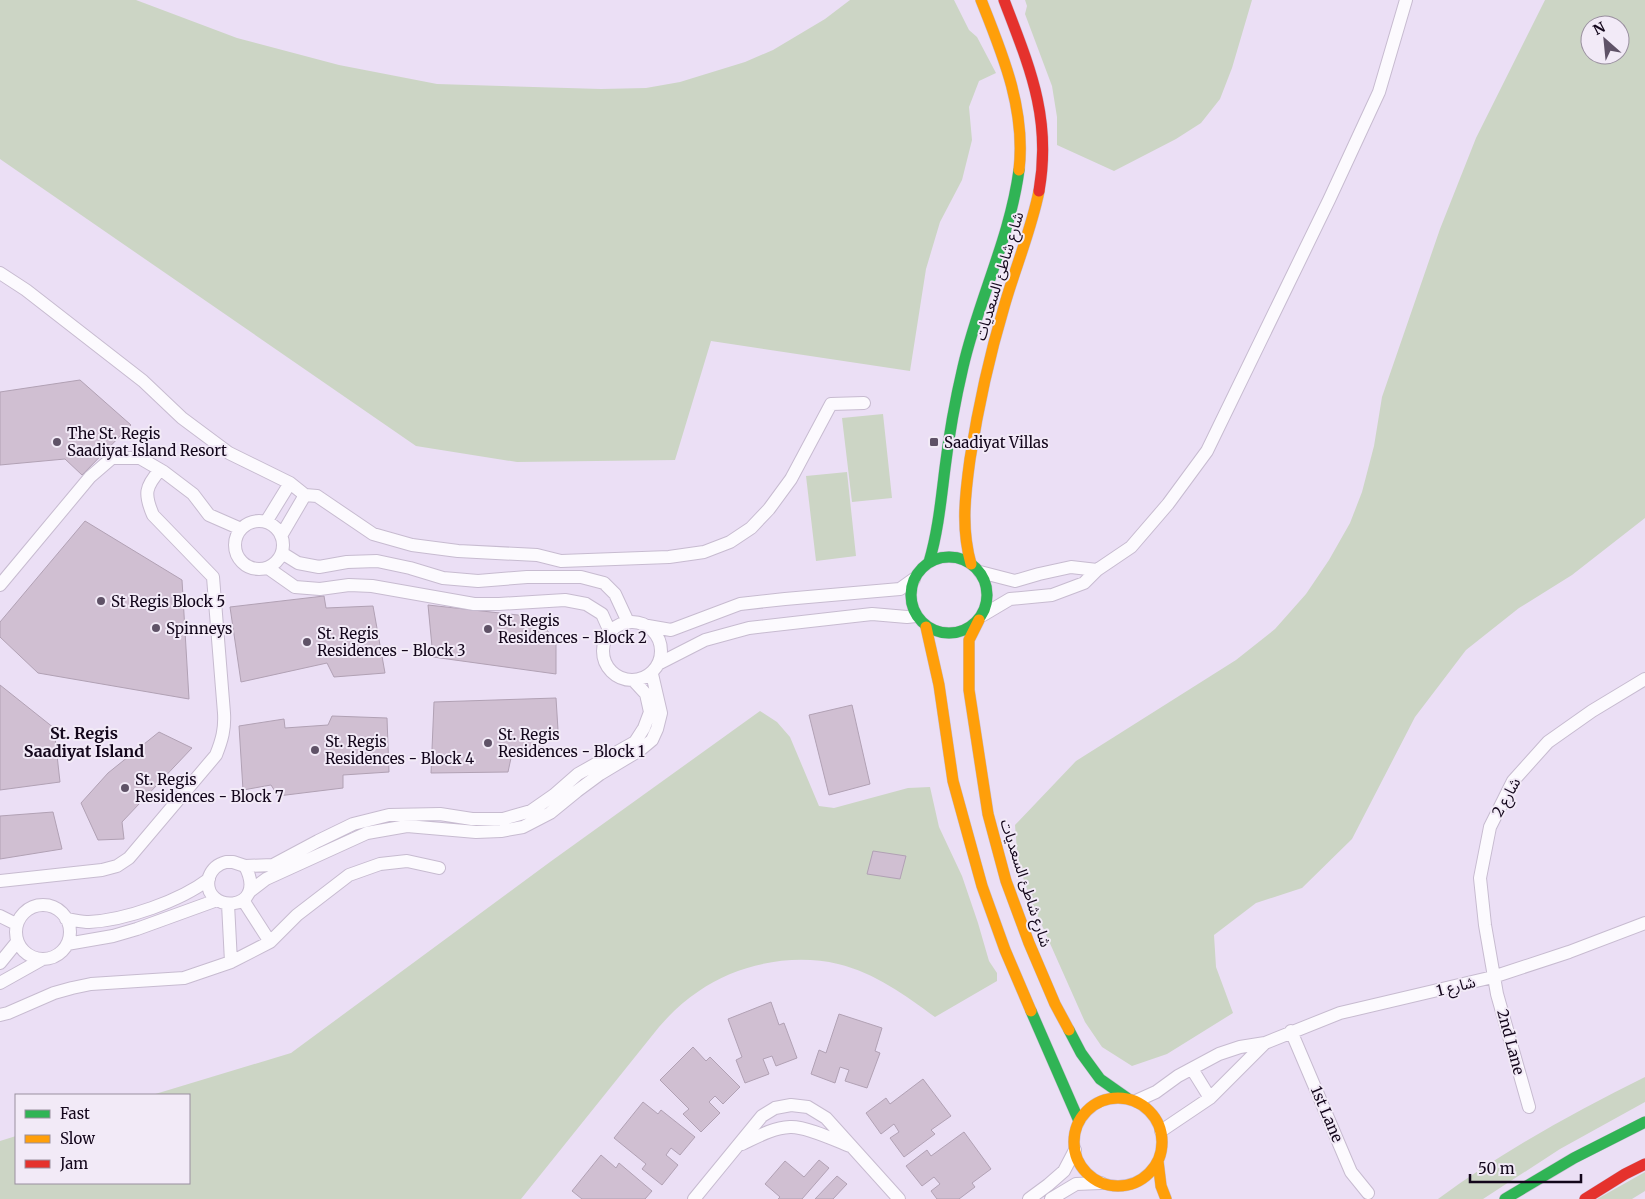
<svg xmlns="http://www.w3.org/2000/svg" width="1645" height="1199" font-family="Merriweather,'Noto Sans Arabic',serif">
  <rect width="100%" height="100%" fill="#ebdff5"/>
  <path fill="#ccd5c5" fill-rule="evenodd" d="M0 0H136L237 38 339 65 437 84 601 89 646 88 680 82 745 62 773 50 825 19 850 0H954L969 30 977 37 996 73 979 81 969 107 972 140 962 180 940 222 926 269 910 371 711 341 675 460 517 462 416 446 0 159Z
    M1025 0H1252L1232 68 1220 99 1201 123 1176 139 1114 171 1057 145V117L1052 86 1025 14 1027 6Z
    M1545 0H1645V518L1572 575 1519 608 1466 650 1415 717 1352 839 1302 888 1256 903 1214 935 1216 967 1233 1013 1167 1054 1132 1066 1102 1047 1085 1022 1032 903 1018 863 1015 825 1076 761 1236 660 1275 629 1306 594 1329 560 1350 523 1362 492 1374 446 1382 397 1440 229 1476 138ZM1590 25H1620V55H1590Z
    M883 414 892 498 852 502 842 418Z
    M847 472 856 556 816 561 806 476Z
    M760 711 777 722 790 737 819 806 834 808 908 788 930 787 939 827 962 876 978 923 989 961 997 973V981L935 1017C905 995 875 973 838 964 793 953 737 964 699 991 684 1001 671 1013 659 1027L521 1199H0V1141L16 1136V1183H189V1095H152L291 1053 550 862Z
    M1645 1077V1102L1560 1149 1483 1199H1438C1503 1151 1573 1113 1645 1077Z
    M1645 1172V1191L1632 1199H1597Z"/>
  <path fill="#d0bfd2" stroke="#b1a1b4" d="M80 380 131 425 82 475 65 459 0 465V392Z
    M85 521 182 580 189 699 38 673 0 637V622Z
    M324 596 326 608 373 606 385 673 334 677 327 663 241 682 230 607Z
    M428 605 536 617 556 641V674L433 657Z
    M0 685 54 728 60 782 0 790Z
    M556 698 558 730 543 731V755L511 758 508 772 431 773 434 702Z
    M852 705 870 784 829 795 809 715Z
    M332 716 387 718 389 772 343 775V788L278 796 271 785 243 790 239 726 284 719 285 728 328 725Z
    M159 732 192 748 122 822 124 839 98 840 81 803 108 773Z
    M53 812 62 849 0 859V816Z
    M873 851 906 856 900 879 867 874Z
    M771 1002 779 1025 784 1023 797 1058 776 1066 772 1056 763 1059 769 1074 745 1083 736 1060 742 1057 728 1019Z
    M839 1014 882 1028 875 1051 880 1053 867 1088 845 1081 849 1070 840 1067 835 1083 811 1074 819 1050 826 1053Z
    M693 1047 706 1061 710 1057 740 1087 723 1104 715 1096 709 1102 720 1113 701 1132 683 1114 689 1109 660 1080Z
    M923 1079 951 1116 931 1130 935 1134 904 1157 890 1138 899 1132 894 1124 881 1134 866 1113 886 1098 890 1104Z
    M643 1102 658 1114 661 1110 695 1137 680 1155 671 1148 666 1155 678 1165 662 1185 642 1169 646 1164 614 1138Z
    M964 1132 991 1169 972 1183 975 1187 959 1199H937L931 1191 940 1184 934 1177 922 1186 906 1166 927 1150 931 1156Z
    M601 1155 616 1168 619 1163 652 1191 645 1199H582L572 1191Z
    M819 1160 829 1168 802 1199H778L780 1197 765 1184 785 1161 804 1177Z
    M837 1176 847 1184 833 1199H815Z"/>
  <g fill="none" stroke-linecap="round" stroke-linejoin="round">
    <defs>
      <path id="street" d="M0 273 26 290 143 381 182 418 229 453 290 483 305 495 317 496 373 534 412 545 458 551 537 555 561 561 669 557 704 552 730 542 751 528 769 509 791 479 831 404 864 403
        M235 545a24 24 0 1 1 48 0a24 24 0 1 1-48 0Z
        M266 522 290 483
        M281 536 305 495
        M282 553 298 563 319 567 347 562 377 561 410 568 443 578 478 581 527 577H581L604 583 615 594 628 622
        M268 568 295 587 320 589 349 585 372 586 474 604H499L565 600 586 604 602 614 610 632
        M980 572 1015 581 1039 574 1071 567 1097 570
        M0 585 90 477 112 458H140L164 472 193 494 209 515 241 529
        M983 615 1010 599 1052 595 1084 583 1097 570 1131 547 1168 504 1207 451 1329 200 1379 92 1406 0
        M603 651a29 29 0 1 1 58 0a29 29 0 1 1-58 0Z
        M648 626 671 630 740 604 785 599 900 589 914 579
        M660 663 705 640 749 628 872 614 907 617 916 616
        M226 862H233L245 866C270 914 200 914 209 877 212 869 218 864 226 862Z
        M245 866 273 865 318 841 353 824 389 815 440 814 472 819H503L531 811 554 795 578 774 635 742 644 728 650 712 646 694 634 681
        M0 881 102 870 117 866 129 858 216 755C222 740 225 729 224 713L213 577 153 515C144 494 145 487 160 470
        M249 892 266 879 367 833 407 826 476 832 501 831 523 827 550 813 577 791 600 774 640 750 652 740 657 729 661 713 652 674
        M243 900 270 942
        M228 904 231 962
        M16 932a27 27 0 1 1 54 0a27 27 0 1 1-54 0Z
        M0 916 16 924
        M66 919C74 920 82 922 89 922 126 920 180 901 209 879
        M67 944 113 936 137 929 217 900
        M0 963 17 942
        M0 983 41 960
        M0 1015 8 1013 54 993 72 988 91 984 184 978 231 962 270 942 297 915 349 875 380 864 407 861 439 868
        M1291 1031 1351 1172 1368 1193
        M1192 1069 1210 1098
        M1136 1101 1156 1092 1178 1076 1219 1054 1240 1047 1265 1043 1340 1013 1493 977 1569 952 1645 923
        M1529 1107 1497 994 1485 925 1480 878 1490 827 1513 781 1548 742 1592 711 1645 679
        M1161 1131 1210 1098 1265 1043
        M742 1144C757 1137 772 1128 790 1127 805 1126 835 1140 850 1146
        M694 1199 762 1116 775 1108 791 1105 808 1107 826 1118 899 1199
        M1029 1199 1048 1185 1064 1171 1075 1150
        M1051 1199 1076 1184 1101 1183"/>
      <path id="fast" d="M911 595a38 38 0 1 1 76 0a38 38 0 1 1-76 0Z
        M929 562C938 532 941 500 945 468 949 435 955 401 963 367 978 301 1010 238 1019 170
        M1031 1011 1079 1121
        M1069 1030 1081 1053 1100 1079 1127 1098
        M1505 1199 1574 1158 1645 1122"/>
      <path id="slow" d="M981 0C1003 55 1026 110 1019 170
        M971 564C961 529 965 495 970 459 978 408 989 357 1004 307 1015 268 1031 231 1039 191
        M979 620 969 640V690L988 814 1006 881 1029 943 1055 1004 1069 1030
        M926 627 939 685 953 781 982 886 1005 950 1031 1011
        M1074 1142a44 44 0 1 1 88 0a44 44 0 1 1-88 0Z
        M1158 1161 1161 1186 1166 1199"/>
      <path id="jam" d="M1004 0C1029 66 1052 117 1039 191
        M1585 1199 1625 1174 1645 1164"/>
    </defs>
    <use href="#street" stroke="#c7bbd0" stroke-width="14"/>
    <use href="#fast" stroke="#c7bbd0" stroke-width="12"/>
    <use href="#slow" stroke="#c7bbd0" stroke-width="12"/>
    <use href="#jam" stroke="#c7bbd0" stroke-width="12"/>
    <use href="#street" stroke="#fcfafe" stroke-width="12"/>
    <use href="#fast" stroke="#30b455" stroke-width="11"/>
    <use href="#slow" stroke="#ff9f0a" stroke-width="11"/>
    <use href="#jam" stroke="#e5322d" stroke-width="11"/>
  </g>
  <g fill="#5f5267" stroke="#f2eaf7" stroke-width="2">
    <circle cx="57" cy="442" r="5"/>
    <rect x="929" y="437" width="10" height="10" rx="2.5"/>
    <circle cx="101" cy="601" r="5"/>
    <circle cx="156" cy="628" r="5"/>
    <circle cx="488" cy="629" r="5"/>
    <circle cx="307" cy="642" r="5"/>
    <circle cx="488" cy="743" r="5"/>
    <circle cx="315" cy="750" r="5"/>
    <circle cx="125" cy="788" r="5"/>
  </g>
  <g text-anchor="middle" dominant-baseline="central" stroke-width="4" stroke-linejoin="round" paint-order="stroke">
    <g font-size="15" fill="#13061b" stroke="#f2eaf7">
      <text transform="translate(999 276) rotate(-73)">شارع شاطئ السعديات</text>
      <text transform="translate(1506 797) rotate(-61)">شارع 2</text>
      <text transform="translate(1026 883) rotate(72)">شارع شاطئ السعديات</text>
      <text transform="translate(1456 986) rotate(-14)">شارع 1</text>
      <text transform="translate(1511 1042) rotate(75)">2nd Lane</text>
      <text transform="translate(1327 1114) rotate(67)">1st Lane</text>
    </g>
    <g font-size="15" fill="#13061b" stroke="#f2eaf7" text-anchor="start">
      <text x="67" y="433">The St. Regis<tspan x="67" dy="17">Saadiyat Island Resort</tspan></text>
      <text x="944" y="442">Saadiyat Villas</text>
      <text x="111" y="601">St Regis Block 5</text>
      <text x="498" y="620">St. Regis<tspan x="498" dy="17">Residences - Block 2</tspan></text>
      <text x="166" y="628">Spinneys</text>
      <text x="317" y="633">St. Regis<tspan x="317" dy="17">Residences - Block 3</tspan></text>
      <text x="498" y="734">St. Regis<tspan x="498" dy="17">Residences - Block 1</tspan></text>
      <text x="325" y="741">St. Regis<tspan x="325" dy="17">Residences - Block 4</tspan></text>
      <text x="135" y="779">St. Regis<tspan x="135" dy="17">Residences - Block 7</tspan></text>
    </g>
    <g font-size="16" font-weight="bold" fill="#13061b" stroke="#f2eaf7">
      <text x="84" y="733">St. Regis<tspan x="84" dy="18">Saadiyat Island</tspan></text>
    </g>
  </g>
  <rect x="15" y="1094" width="175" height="90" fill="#f2eaf7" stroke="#998f9f"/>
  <rect x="25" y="1110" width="25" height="8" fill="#30b455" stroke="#998f9f"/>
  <text x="60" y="1119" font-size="15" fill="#13061b">Fast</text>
  <rect x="25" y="1135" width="25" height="8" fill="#ff9f0a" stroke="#998f9f"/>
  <text x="60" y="1144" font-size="15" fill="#13061b">Slow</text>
  <rect x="25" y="1160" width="25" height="8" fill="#e5322d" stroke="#998f9f"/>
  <text x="60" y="1169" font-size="15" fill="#13061b">Jam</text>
  <g transform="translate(1605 40) rotate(333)"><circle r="24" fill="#f2eaf7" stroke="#998f9f"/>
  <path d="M0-4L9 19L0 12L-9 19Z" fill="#5f5267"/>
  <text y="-8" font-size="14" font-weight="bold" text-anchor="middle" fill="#13061b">N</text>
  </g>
  <path d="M1470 1174v8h111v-8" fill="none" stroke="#13061b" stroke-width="2.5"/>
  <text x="1478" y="1174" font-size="15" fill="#13061b" stroke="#f2eaf7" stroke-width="4" paint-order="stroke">50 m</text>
</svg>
